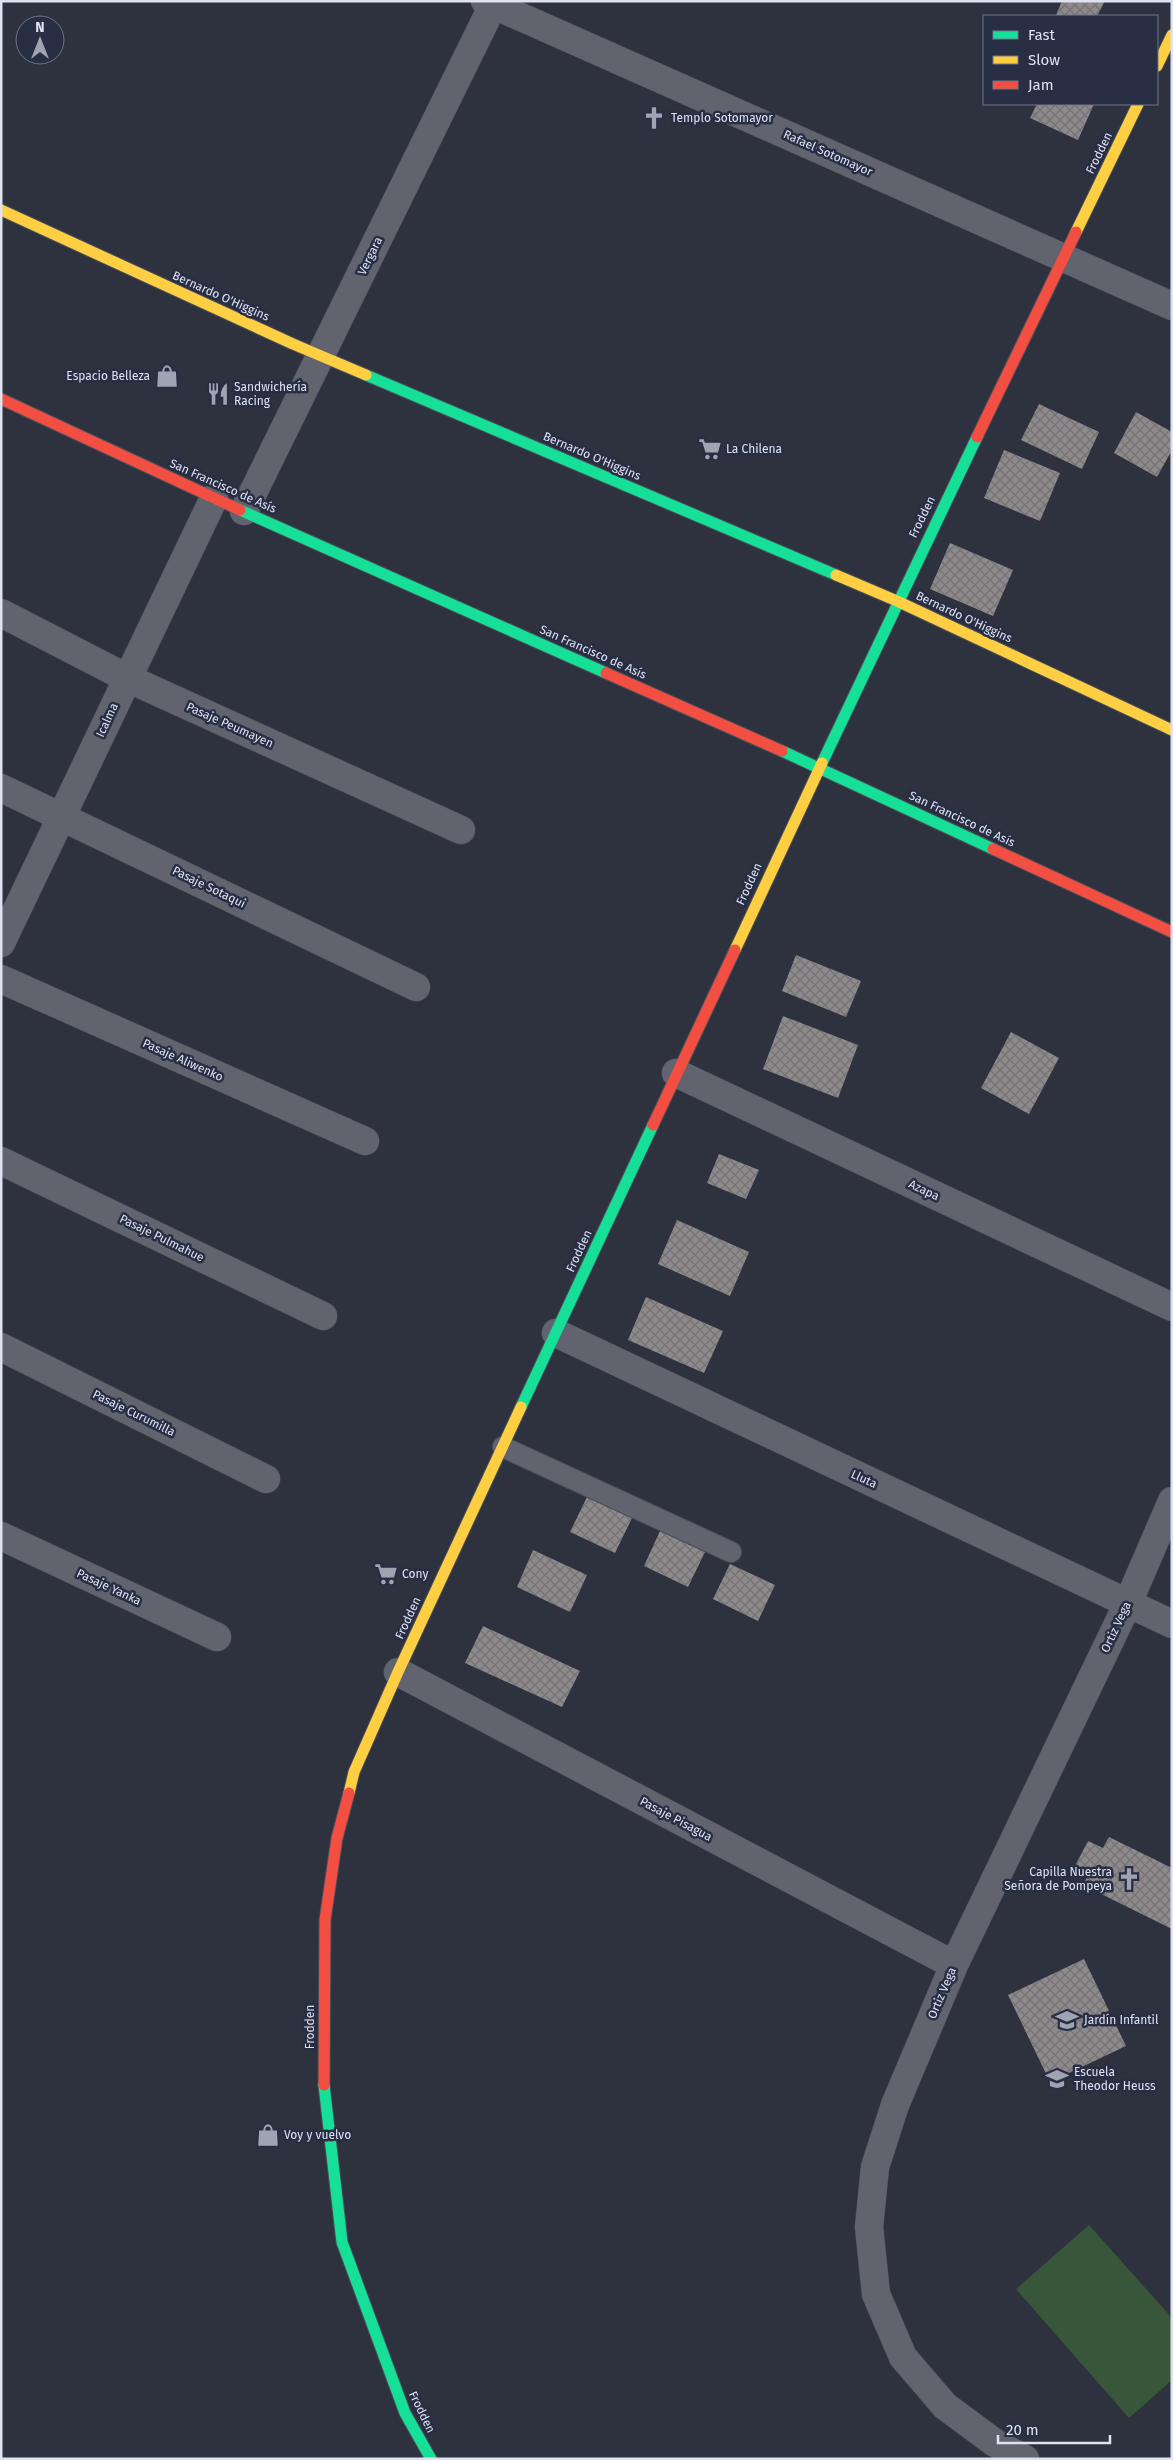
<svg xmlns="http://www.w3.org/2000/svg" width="1173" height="2460" font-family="'Fira Sans',sans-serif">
  <defs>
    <pattern id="building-cross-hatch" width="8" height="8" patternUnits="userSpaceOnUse" patternTransform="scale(1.25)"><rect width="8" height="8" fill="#8e8a8c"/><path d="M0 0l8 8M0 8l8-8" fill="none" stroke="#747274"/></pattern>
  </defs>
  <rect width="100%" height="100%" fill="#2e323e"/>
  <path fill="#385639" d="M1089 2225 1172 2318V2380L1129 2418 1016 2289Z"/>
  <path fill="url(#building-cross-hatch)" d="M1062 1H1105L1097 16H1060L1056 15Z
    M1037 104H1094L1078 140 1030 118Z
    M1039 404 1099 432 1082 469 1021 440Z
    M1136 412 1172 432V450L1157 477 1114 453Z
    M1004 450 1060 473 1040 521 984 498Z
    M950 543 1013 570 993 616 930 589Z
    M796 955 861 981 846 1017 782 991Z
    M783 1016 858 1045 838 1098 763 1069Z
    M1011 1032 1059 1058 1029 1114 981 1088Z
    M719 1154 759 1170 746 1199 707 1183Z
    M677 1220 749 1252 730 1296 658 1264Z
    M646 1297 723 1331 704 1373 628 1340Z
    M587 1497 632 1518 615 1553 570 1532Z
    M660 1531 705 1552 688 1587 644 1566Z
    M533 1550 587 1575 570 1612 517 1587Z
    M730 1564 775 1585 758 1621 713 1599Z
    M483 1626 580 1671 562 1707 465 1663Z
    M1109 1837 1172 1868V1929L1083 1885 1089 1873 1075 1866 1088 1841 1103 1848Z
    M1084 1959 1126 2046 1050 2082 1008 1995Z"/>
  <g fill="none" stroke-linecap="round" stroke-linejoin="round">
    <defs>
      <path id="lane" d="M503 1447 731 1552"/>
      <path id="street" d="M485 1 1172 306
        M244 511 495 1
        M1 613 127 678 461 830
        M1 788 416 987
        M1 943 214 498
        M1 979 365 1141
        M676 1073 1172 1307
        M1 1161 323 1316
        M556 1333 1172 1624
        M1 1347 266 1479
        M1 1536 217 1637
        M398 1672 954 1965
        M1025 2459 995 2443 945 2406 903 2357 876 2294 869 2227 875 2167 895 2105 954 1965 1128 1603 1172 1501"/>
      <path id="fast" d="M366 375 836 575
        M240 510 606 673
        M782 751 993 849
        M822 763 977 437
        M521 1407 653 1125
        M324 2085 342 2242 405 2413 431 2459"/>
      <path id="slow" d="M1157 66 1172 35
        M1 210 293 344 366 375
        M1076 232 1138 104
        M836 575 897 601 1172 730
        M735 950 822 763
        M349 1793 354 1772 398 1672 521 1407"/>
      <path id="jam" d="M1 399 240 510
        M977 437 1076 232
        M606 673 782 751
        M993 849 1172 932
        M653 1125 735 950
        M324 2085 325 1920 337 1838 349 1793"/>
    </defs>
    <use href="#lane" stroke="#4b4f5a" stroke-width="22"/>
    <use href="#street" stroke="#4b4f5a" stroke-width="29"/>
    <use href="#fast" stroke="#4b4f5a" stroke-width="13"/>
    <use href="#slow" stroke="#4b4f5a" stroke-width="13"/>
    <use href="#jam" stroke="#4b4f5a" stroke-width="13"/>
    <use href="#lane" stroke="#61646e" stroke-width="20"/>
    <use href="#street" stroke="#61646e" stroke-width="28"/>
    <use href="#fast" stroke="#16e098" stroke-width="11"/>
    <use href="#slow" stroke="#ffcf43" stroke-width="11"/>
    <use href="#jam" stroke="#f24e42" stroke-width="11"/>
  </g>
  <defs>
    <symbol id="church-bare" viewBox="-9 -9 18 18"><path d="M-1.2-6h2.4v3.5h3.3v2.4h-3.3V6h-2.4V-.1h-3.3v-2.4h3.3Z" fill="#a0a4b2" stroke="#282e44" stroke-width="2.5" paint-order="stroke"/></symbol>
    <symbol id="shop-bare" viewBox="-9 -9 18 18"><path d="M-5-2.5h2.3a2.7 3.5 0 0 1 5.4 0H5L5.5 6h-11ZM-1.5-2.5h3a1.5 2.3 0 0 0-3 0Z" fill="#a0a4b2" stroke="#282e44" stroke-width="2.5" paint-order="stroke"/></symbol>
    <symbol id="restaurant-bare" viewBox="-9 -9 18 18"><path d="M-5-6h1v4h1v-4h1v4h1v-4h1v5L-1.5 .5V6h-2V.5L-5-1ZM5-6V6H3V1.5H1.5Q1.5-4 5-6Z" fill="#a0a4b2" stroke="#282e44" stroke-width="2.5" paint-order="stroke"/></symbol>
    <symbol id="supermarket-bare" viewBox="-9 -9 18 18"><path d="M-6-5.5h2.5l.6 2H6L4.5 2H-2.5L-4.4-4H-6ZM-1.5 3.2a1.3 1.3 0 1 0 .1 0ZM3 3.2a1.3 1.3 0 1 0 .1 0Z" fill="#a0a4b2" stroke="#282e44" stroke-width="2.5" paint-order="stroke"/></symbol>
    <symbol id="school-bare" viewBox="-9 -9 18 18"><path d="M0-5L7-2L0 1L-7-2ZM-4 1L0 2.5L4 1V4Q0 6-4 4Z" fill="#a0a4b2" stroke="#282e44" stroke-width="2.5" paint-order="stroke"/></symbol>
  </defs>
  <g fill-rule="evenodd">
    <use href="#church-bare" x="638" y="102" width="32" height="32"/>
    <use href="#shop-bare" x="151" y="360" width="32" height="32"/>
    <use href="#restaurant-bare" x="202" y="378" width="32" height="32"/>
    <use href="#supermarket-bare" x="694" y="433" width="32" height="32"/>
    <use href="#supermarket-bare" x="370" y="1558" width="32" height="32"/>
    <use href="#church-bare" x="1113" y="1863" width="32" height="32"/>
    <use href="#school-bare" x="1051" y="2004" width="32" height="32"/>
    <use href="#school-bare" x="1041" y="2063" width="32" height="32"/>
    <use href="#shop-bare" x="252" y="2119" width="32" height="32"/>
  </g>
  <g text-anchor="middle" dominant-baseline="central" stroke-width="5" stroke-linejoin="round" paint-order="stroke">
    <g font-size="12" fill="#dee2f1" stroke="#282e44" text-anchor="start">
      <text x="671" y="118">Templo Sotomayor</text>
      <text x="150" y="376" text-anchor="end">Espacio Belleza</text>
      <text x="234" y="387">Sandwichería<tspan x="234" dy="14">Racing</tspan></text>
      <text x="726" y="449">La Chilena</text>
      <text x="402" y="1574">Cony</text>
      <text x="1112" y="1872" text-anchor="end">Capilla Nuestra<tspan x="1112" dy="14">Señora de Pompeya</tspan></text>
      <text x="1084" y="2020">Jardín Infantil</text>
      <text x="1074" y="2072">Escuela<tspan x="1074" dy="14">Theodor Heuss</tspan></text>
      <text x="284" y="2135">Voy y vuelvo</text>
    </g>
    <g font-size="12" fill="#dee2f1" stroke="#282e44">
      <text transform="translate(828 153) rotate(24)">Rafael Sotomayor</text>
      <text transform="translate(1099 153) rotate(-64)">Frodden</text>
      <text transform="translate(370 256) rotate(-64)">Vergara</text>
      <text transform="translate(221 296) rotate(24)">Bernardo O'Higgins</text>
      <text transform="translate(592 456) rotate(23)">Bernardo O'Higgins</text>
      <text transform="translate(223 486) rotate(24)">San Francisco de Asís</text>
      <text transform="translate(922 517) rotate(-64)">Frodden</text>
      <text transform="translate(964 617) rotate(25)">Bernardo O'Higgins</text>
      <text transform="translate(593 652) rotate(24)">San Francisco de Asís</text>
      <text transform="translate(107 720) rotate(-65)">Icalma</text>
      <text transform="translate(230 725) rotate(24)">Pasaje Peumayen</text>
      <text transform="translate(962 819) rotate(25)">San Francisco de Asís</text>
      <text transform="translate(749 884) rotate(-65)">Frodden</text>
      <text transform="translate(209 887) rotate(26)">Pasaje Sotaqui</text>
      <text transform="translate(183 1060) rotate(24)">Pasaje Aliwenko</text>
      <text transform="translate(924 1190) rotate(25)">Azapa</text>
      <text transform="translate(162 1238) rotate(26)">Pasaje Pulmahue</text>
      <text transform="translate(579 1251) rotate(-65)">Frodden</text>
      <text transform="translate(134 1413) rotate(26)">Pasaje Curumilla</text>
      <text transform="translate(864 1479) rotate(25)">Lluta</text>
      <text transform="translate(109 1587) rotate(25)">Pasaje Yanka</text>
      <text transform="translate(408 1618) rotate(-65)">Frodden</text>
      <text transform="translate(1116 1627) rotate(-65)">Ortiz Vega</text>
      <text transform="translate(676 1819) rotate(28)">Pasaje Pisagua</text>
      <text transform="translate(942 1993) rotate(-67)">Ortiz Vega</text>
      <text transform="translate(310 2027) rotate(-90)">Frodden</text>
      <text transform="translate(422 2412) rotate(64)">Frodden</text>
    </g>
  </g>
  <rect width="1173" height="2460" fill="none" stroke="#dee2f1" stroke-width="5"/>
  <rect x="983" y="15" width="175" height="90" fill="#282e44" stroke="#717689"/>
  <rect x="993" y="31" width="25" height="8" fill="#16e098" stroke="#717689"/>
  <text x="1028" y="40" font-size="15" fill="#dee2f1">Fast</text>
  <rect x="993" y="56" width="25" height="8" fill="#ffcf43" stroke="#717689"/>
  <text x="1028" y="65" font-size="15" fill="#dee2f1">Slow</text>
  <rect x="993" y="81" width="25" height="8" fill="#f24e42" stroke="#717689"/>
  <text x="1028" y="90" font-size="15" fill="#dee2f1">Jam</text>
  <g transform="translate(40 40)"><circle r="24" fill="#282e44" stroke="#717689"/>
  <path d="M0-4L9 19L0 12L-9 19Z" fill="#a0a4b2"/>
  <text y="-8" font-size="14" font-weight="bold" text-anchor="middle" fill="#dee2f1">N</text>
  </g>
  <path d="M998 2435v8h112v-8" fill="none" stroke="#dee2f1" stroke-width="2.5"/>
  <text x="1006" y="2435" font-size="15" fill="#dee2f1" stroke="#282e44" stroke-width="4" paint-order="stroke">20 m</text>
</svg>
